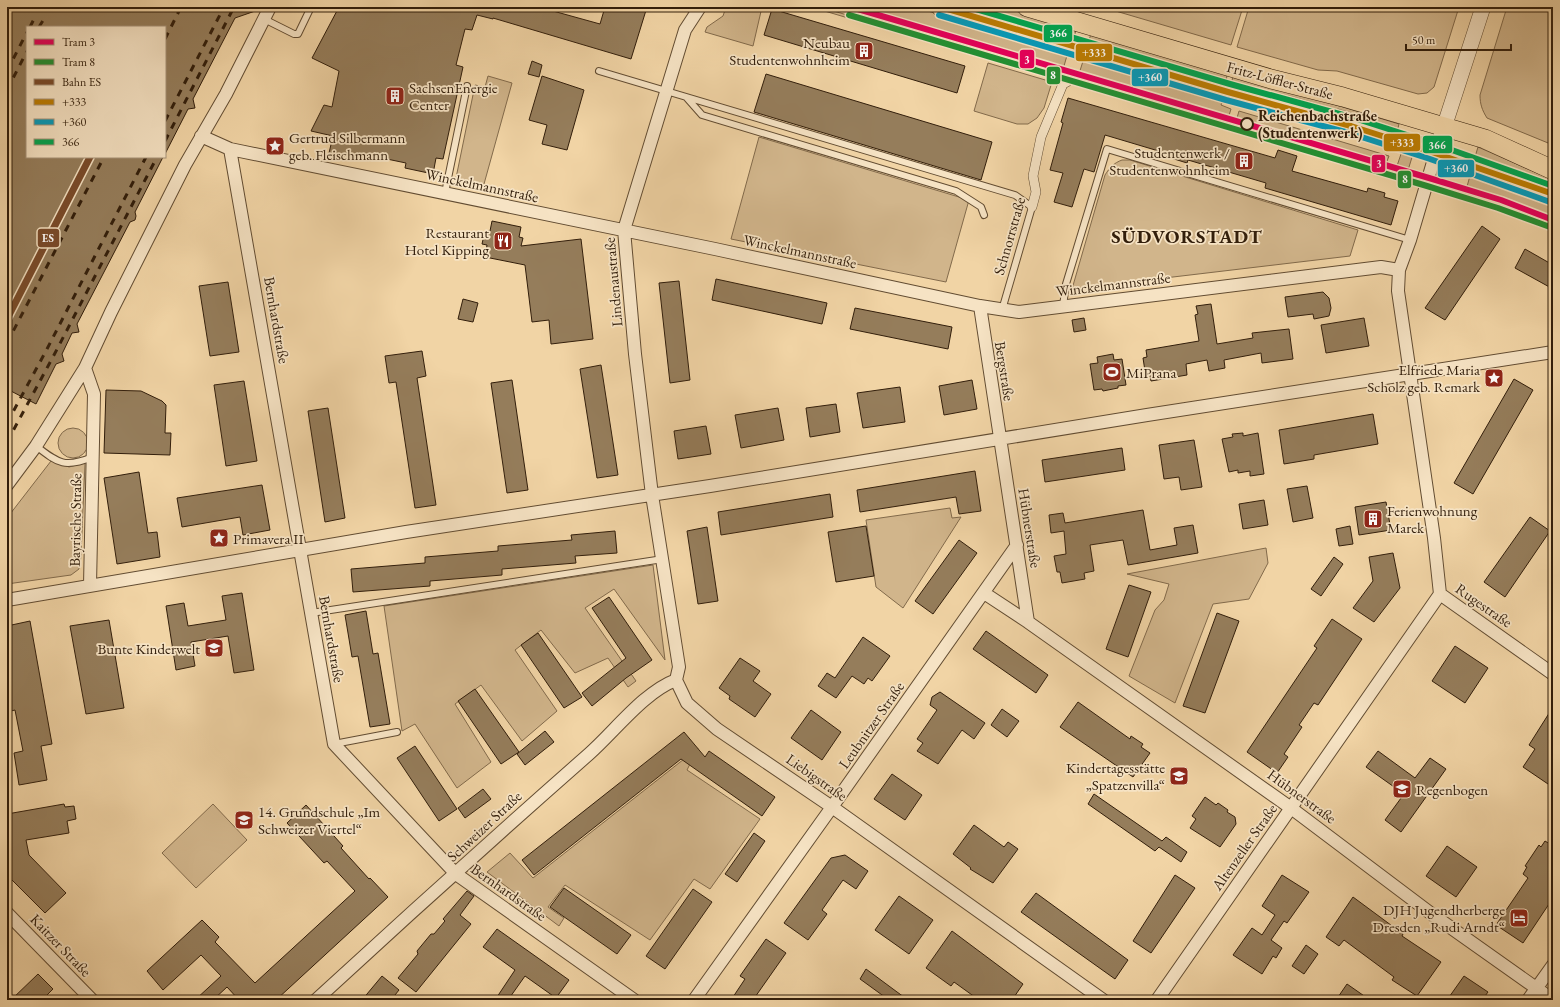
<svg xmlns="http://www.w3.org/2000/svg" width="1560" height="1007" font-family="'EB Garamond',serif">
  <rect width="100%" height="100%" fill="#f1d4a5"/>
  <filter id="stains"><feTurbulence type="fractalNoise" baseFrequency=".005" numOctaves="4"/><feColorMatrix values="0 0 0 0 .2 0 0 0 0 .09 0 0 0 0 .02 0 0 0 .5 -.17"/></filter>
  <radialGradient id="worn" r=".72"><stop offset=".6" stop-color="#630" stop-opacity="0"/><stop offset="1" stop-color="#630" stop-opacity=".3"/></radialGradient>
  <path fill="#d1b58b" stroke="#826a4b" d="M726 7H762L753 46 705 32 707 27 723 16Z
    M811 7H820L1030 69 1044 75V76Z
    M839 7H914L1068 52 1062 73Z
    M967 7H1002L1076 29 1074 39Z
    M1102 7H1243L1231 45Z
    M1249 7H1459L1434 87 1427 93 1418 94 1337 71 1318 70 1237 47Z
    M1507 7H1553V145L1487 118C1482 110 1480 104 1480 95Z
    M1091 34 1227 74 1226 84 1088 43Z
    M1084 58 1224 98 1221 105 1231 109 1227 122 1078 77Z
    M988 63 1052 82 1044 108 1037 118 1028 124H1017L974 111Z
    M488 76 512 83 484 184 456 178 475 85 485 87Z
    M1233 76 1270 85 1399 124 1398 128 1338 109 1335 110C1317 104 1299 98 1281 94 1264 90 1248 90 1231 85Z
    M1239 111 1389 156 1384 169 1235 125Z
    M759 137 969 200 946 282 731 239Z
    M1478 147 1553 180V186L1475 157Z
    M1402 151 1413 154 1405 180 1394 175Z
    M1122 160H1130L1358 230 1350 256 1072 289 1105 175C1110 167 1114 163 1122 160Z
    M1471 172 1553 202V223L1465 194Z
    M58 443a15 15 0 1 1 30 0a15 15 0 1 1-30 0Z
    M51 461H55L69 467 84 463 85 464 81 556 79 569 71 575 7 584V518Z
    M950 508 952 518 961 517 903 608 876 587 866 520Z
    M1266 548 1268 563 1249 599 1213 604 1175 703 1129 676 1155 610 1164 600 1169 584 1127 574Z
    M653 565 665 660 614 589 585 608 636 681 628 687 608 658 575 673 541 630 515 650 557 711 522 741 481 685 455 704 491 762 457 788 415 724 402 731 384 606Z
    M698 748 687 770 760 819 710 889 694 879 650 940 565 885 548 907 564 918 559 926 487 872 510 853 533 878Z
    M213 804 247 840 196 888 162 853Z"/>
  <path fill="#957d5b" stroke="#321e0b" d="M7 7H261V9L235 18 193 99 195 108 188 109 165 154V27H27V157H163L135 212 136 216 135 220 130 222 77 324 79 332 72 333 62 354 64 361 56 364 36 404 7 389Z
    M339 7H555L553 11 600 24 605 7H647L631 59 493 18V19L477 15 472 30 465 29 456 65 463 67 443 159 436 158 433 174 405 168 406 163 358 153 357 158 329 153 333 136 311 131 324 105 332 107 339 71 312 58Z
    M772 9 965 66 957 93 764 35Z
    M532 61 542 65 539 77 528 74Z
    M766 74 992 142 981 180 754 112Z
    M542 76 584 90 567 150 542 144 547 125 529 120Z
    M1068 98 1275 158 1278 150 1297 156 1292 171 1367 192 1368 188 1385 193 1384 197 1398 201 1391 225 1265 188 1266 183 1188 160 1187 163 1171 158 1172 155 1105 135 1094 172 1084 169 1072 207 1054 202 1063 173 1050 170 1063 123 1061 122Z
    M492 221 521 227 519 237 523 238 521 246 581 239 593 339 551 344 549 320 532 322 525 265 485 257 487 245 482 244 485 231H490Z
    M1482 226 1500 239 1445 320 1425 308Z
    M1525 249 1553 265V289L1515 268Z
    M716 279 827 303 822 324 712 300Z
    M679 281 690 380 670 383 659 283Z
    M228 282 239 352 210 356 199 286Z
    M1323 292 1329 298 1331 308 1329 316 1314 319 1313 314 1288 317 1285 297Z
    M463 299 478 303 473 322 458 319Z
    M1211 304 1217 344 1253 338 1252 333 1289 329 1293 359 1262 363 1261 353 1224 360 1225 368 1209 371 1207 360 1186 364 1187 375 1151 381 1149 371H1145L1143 358 1147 357 1146 350 1199 341 1195 315 1198 314 1196 306Z
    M855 308 952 327 948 349 850 329Z
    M1084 318 1086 330 1074 332 1072 320Z
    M1364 318 1369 346 1326 353 1321 325Z
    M422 351 426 376 417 378 436 505 415 508 396 382 389 383 385 356Z
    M1113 354 1114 360 1122 359 1126 385 1118 386V388L1103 391 1102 389 1094 390 1090 364 1098 363 1097 357Z
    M601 365 618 475 597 478 580 369Z
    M1514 379 1533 390 1473 494 1454 483Z
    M512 380 528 490 507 493 491 383Z
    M972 380 977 409 944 415 939 386Z
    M244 381 257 461 226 466 214 385Z
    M900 387 905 422 863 428 857 393Z
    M106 390 141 391 162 401 166 405 165 433H171L170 455 104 453Z
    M836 404 840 432 810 437 806 408Z
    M328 408 345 518 325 522 308 411Z
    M778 408 784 440 741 448 735 415Z
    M1373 414 1378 444 1314 455V459L1284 464 1279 430Z
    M706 426 711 454 678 459 674 431Z
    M1243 433V436L1258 433 1264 474 1250 476V471L1238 473V470L1229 472 1222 439 1233 437 1232 434Z
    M1194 440 1202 487 1181 490 1179 477 1164 479 1159 445Z
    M1122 448 1125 470 1045 482 1042 460Z
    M975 471 981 511 959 514 956 497 860 512 857 490Z
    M139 472 148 533 157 532 160 557 117 564 104 478Z
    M262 485 270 530 243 535 240 517 182 527 177 498Z
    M1307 486 1313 518 1293 522 1287 489Z
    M830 494 833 517 721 535 718 512Z
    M1264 500 1268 525 1243 529 1239 504Z
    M1386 502 1391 530 1359 535 1355 507Z
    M1143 510 1150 550 1177 545 1174 528 1193 525 1198 553 1128 565 1123 540 1090 545 1094 571 1084 573 1085 579 1062 583 1060 572H1057L1054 556 1066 554 1064 531 1051 533 1049 515 1063 513 1065 523Z
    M1530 517 1550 531 1505 597 1484 582Z
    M866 526 874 576 836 582 828 532Z
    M1350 526 1353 544 1339 546 1336 529Z
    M707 527 718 601 698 604 687 531Z
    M615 531 617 553 575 556 576 563 502 569V575L430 581V586L353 592 351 569 425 563V557L498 551V546L572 540 571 535Z
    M959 540 977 553 933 614 915 601Z
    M1393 553 1400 588 1374 622 1353 608 1373 581 1369 557Z
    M1334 557 1343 564 1321 596 1311 589Z
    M1129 585 1151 592 1128 657 1106 649Z
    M242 593 254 670 234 673 228 636 191 642 195 666 176 670 166 606 184 603 188 626 226 620 222 596Z
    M609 597 652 660 626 678 592 706 582 693 626 658 592 608Z
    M366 611 373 654 378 653 390 724 370 727 358 656 352 657 345 615Z
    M1217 613 1239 621 1205 713 1183 706Z
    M1332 619 1362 639 1318 705 1314 703 1299 725 1302 727 1284 754 1288 757 1277 773 1247 752 1317 648 1314 646Z
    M109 620 124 708 86 714 70 626Z
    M30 621 52 744 41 746 47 780 19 785 14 753 23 751 15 710 7 712V626Z
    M986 631 1048 675 1036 693 973 649Z
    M538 633 582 697 564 708 521 645Z
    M863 637 890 656 872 681 868 678 864 684 852 676 836 698 818 686 827 673 835 678Z
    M1455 646 1488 668 1465 703 1432 681Z
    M740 658 760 671 753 681 771 694 755 717 729 699 730 696 719 688Z
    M475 689 519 752 501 764 458 701Z
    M940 692 985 723 974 739 962 730 938 764 917 751 923 743 917 739 937 710 930 705 932 697Z
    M1078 702 1130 739 1131 736 1143 744 1141 747 1150 753 1133 777 1060 727Z
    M1553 707V776L1548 784 1523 767 1535 749 1529 745Z
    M1002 709 1019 721 1007 737 991 725Z
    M811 710 841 732 822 760 791 738Z
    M545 731 554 742 525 765 517 754Z
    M684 732 705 757 709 751 775 797 762 816 681 759 534 875 522 860Z
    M415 746 457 809 439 821 397 758Z
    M1378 751 1415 778 1430 758 1446 769 1401 832 1385 820 1404 794 1366 767Z
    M892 774 922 795 905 820 874 799Z
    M483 789 491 799 465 818 458 808Z
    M1094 794 1162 841 1166 837 1187 852 1181 862 1159 847 1155 851 1088 804Z
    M1205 797 1216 805 1218 803 1228 810 1227 812 1235 817 1236 824 1220 847 1190 828 1196 819 1192 816Z
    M64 804 65 807 74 806 76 819 67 821 69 833 26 840 29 855 66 893 45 913 7 875V814Z
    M306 805 343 846 341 848 369 879 370 878 388 897 276 1000H239L227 987 213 1000H195L221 976 201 955 163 990 147 971 202 920 219 937 215 942 255 983 355 891 327 861 324 863 287 823Z
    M974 825 1004 847 1008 842 1018 849 993 883 970 869 971 868 953 854Z
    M754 833 765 841 737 882 725 874Z
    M1545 841 1553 846V898L1523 943 1496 925 1528 878 1523 874 1527 867 1525 866 1539 845 1541 847Z
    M1447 846 1477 867 1456 897 1426 876Z
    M845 855 868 871 856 889 843 880 822 910 827 914 808 940 784 923 831 858Z
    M1175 875 1195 888 1151 953 1133 941Z
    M1282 875 1309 892 1287 923 1284 921 1271 940 1282 948 1276 958 1273 956 1262 974 1233 955 1252 928 1262 935 1275 915 1262 906Z
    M564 888 631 935 617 954 550 907Z
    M693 889 712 902 665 969 646 956Z
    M467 891 474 896 460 915 471 924 416 992 398 978 418 954 417 951 431 934H434L445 921 443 919Z
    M1036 893 1128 960 1115 979 1021 912Z
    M899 896 933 920 909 954 875 930Z
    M1353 897 1403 934 1402 936 1441 962 1417 996 1392 980 1394 977 1344 940 1339 946 1326 937Z
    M497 929 569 980 556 998 525 976 508 1000H495L515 970 483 947Z
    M952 931 1023 984 1012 1000H979L954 982 951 986 926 968Z
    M766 939 786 953 753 1000H731L745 979 740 976Z
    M1306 945 1318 954 1304 974 1292 966Z
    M866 969 893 989 908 1000H889L860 979Z
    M38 974 53 989 42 1000H11Z
    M382 976 399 990 391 1000H362Z
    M1464 976 1488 992 1482 1000H1447Z
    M1347 984 1370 1000H1336Z"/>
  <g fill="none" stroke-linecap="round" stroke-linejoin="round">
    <defs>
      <path id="service" d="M264 19 294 34H298L311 7
        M599 71 1015 195 1032 207 1002 310
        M687 98 702 115 956 191 981 207 984 215
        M445 193 467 86
        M1063 306 1066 284 1107 149 1410 240
        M36 446C59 464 65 468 93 457
        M311 613 663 559
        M334 744 397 732"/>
      <path id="pedestrian" d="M1032 207 1036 192 1033 176 1041 137 1063 84 1067 82"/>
      <path id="minor" d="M700 7 685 30 624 230 635 354 652 495 679 667 676 680 687 703 717 729 832 807 1103 1000
        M201 136 230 149 715 249 980 306 1019 312 1381 267 1399 270
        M230 149 334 744 456 874 634 1000
        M1436 152 1410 240 1399 270 1398 291 1434 538 1440 594 1553 674
        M980 306 1028 622
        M85 368 94 394 90 585
        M7 485 36 446 85 368 111 312 185 165 226 94 270 7
        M984 593 1028 622 1291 808 1433 915 1553 1000
        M7 600 406 532 710 486 1147 415 1553 352
        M7 913 92 1000
        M316 1000C406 917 497 835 589 754 615 731 644 692 676 680
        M694 1000 832 807 1017 545
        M1157 1000 1440 594
        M1528 1000 1553 965"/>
      <path id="tertiary" d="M1436 152 1483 7"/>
      <path id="primary" d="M941 7 1228 92C1339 118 1446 156 1553 194
        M1027 7 1271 79 1343 97 1485 139 1553 170"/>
    </defs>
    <use href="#service" stroke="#624c32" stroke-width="8"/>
    <use href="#pedestrian" stroke="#624c32" stroke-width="10"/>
    <use href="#minor" stroke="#624c32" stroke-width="14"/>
    <use href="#tertiary" stroke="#624c32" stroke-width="16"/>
    <use href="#primary" stroke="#321e0b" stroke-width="20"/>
    <use href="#service" stroke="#f6e3c4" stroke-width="6"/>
    <use href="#pedestrian" stroke="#f6e3c4" stroke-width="9"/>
    <use href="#minor" stroke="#f6e3c4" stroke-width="12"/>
    <use href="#tertiary" stroke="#f6e3c4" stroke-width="15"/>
    <use href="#primary" stroke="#f1d4a5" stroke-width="19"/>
    <path stroke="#321e0b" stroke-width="3" stroke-dasharray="7 7" stroke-linecap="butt" d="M30 27 36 15
      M39 27 44 19
      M165 39 181 7
      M7 71 27 32
      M7 90 27 51
      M165 121 224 7
      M165 141 234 7
      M7 343 104 157
      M7 423 47 349 146 157
      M7 442 54 355 157 157"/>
    <defs>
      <path id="bus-1" d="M941 7 1228 92 1351 126 1432 152 1553 194"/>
      <path id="bus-2" d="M939 15 1226 100 1349 133 1430 159 1550 202"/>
      <path id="bus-3" d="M969 7 1230 84 1354 118 1435 144 1553 186"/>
    </defs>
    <use href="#bus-1" stroke="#f6e3c4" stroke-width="9"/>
    <use href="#bus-2" stroke="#f6e3c4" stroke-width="9"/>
    <use href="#bus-3" stroke="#f6e3c4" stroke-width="9"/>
    <use href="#bus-1" stroke="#bc7d03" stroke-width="6"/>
    <use href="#bus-2" stroke="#059bba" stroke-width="6"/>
    <use href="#bus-3" stroke="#00a651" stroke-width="6"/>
    <defs>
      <path id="rail-1" d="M7 319 90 157"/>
    </defs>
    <use href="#rail-1" stroke="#f6e3c4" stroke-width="10"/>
    <use href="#rail-1" stroke="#7a4b2a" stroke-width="7"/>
    <defs>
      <path id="tram-1" d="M851 7 1429 178 1501 200 1553 220"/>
      <path id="tram-2" d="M849 15 1427 186 1498 208 1550 227"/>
    </defs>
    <use href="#tram-1" stroke="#f6e3c4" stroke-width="9"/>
    <use href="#tram-2" stroke="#f6e3c4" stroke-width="9"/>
    <use href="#tram-1" stroke="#e5005a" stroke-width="6"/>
    <use href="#tram-2" stroke="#229133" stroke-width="6"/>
  </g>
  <defs>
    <symbol id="building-square" viewBox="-11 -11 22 22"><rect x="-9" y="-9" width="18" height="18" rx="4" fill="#8f2418" stroke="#f6e3c4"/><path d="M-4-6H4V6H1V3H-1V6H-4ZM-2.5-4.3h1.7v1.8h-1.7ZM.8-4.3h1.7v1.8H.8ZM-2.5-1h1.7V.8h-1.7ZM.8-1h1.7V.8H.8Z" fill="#fff"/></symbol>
    <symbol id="sight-square" viewBox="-11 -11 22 22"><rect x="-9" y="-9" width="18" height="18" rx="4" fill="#8f2418" stroke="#f6e3c4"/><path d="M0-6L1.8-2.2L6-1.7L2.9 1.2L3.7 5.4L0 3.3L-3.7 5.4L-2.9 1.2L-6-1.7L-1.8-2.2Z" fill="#fff"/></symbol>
    <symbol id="restaurant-square" viewBox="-11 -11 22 22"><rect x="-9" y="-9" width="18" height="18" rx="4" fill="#8f2418" stroke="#f6e3c4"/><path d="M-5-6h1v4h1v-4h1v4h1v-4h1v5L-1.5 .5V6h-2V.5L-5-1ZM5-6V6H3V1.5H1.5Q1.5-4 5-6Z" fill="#fff"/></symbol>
    <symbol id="stadium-square" viewBox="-11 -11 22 22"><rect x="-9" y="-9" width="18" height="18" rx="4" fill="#8f2418" stroke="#f6e3c4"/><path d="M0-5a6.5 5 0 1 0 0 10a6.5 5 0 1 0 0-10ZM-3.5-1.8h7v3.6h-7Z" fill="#fff"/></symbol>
    <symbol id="school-square" viewBox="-11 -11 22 22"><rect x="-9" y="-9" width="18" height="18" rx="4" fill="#8f2418" stroke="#f6e3c4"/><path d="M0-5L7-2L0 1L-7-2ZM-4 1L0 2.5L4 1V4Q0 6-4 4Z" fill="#fff"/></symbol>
    <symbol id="hotel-square" viewBox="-11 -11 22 22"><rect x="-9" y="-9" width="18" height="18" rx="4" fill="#8f2418" stroke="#f6e3c4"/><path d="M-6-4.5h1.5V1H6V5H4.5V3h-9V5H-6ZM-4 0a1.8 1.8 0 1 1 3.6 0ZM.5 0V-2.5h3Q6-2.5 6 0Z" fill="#fff"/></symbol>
  </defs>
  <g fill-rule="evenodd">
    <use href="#building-square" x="853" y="40" width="22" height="22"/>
    <use href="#building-square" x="384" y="85" width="22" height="22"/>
    <use href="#sight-square" x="264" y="135" width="22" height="22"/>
    <use href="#building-square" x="1233" y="150" width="22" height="22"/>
    <use href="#restaurant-square" x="492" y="230" width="22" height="22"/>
    <use href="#stadium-square" x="1101" y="361" width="22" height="22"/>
    <use href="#sight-square" x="1483" y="367" width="22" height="22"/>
    <use href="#building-square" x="1362" y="508" width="22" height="22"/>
    <use href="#sight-square" x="208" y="527" width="22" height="22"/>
    <use href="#school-square" x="203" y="637" width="22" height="22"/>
    <use href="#school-square" x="1168" y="765" width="22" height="22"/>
    <use href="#school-square" x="1391" y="778" width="22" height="22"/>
    <use href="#school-square" x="233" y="809" width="22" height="22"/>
    <use href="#hotel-square" x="1508" y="907" width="22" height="22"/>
  </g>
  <circle fill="#f6e3c4" stroke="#321e0b" stroke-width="2" cx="1247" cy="124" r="6"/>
  <g text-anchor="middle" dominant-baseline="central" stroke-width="3.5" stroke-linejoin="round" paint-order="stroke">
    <g font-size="15" fill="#321e0b" stroke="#f6e3c4" text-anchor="end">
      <text x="850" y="42">Neubau<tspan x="850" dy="17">Studentenwohnheim</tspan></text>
      <text x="409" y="87" text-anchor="start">SachsenEnergie<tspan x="409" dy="17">Center</tspan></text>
      <text x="289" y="137" text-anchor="start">Gertrud Silbermann<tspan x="289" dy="17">geb. Fleischmann</tspan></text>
      <text x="1230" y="152">Studentenwerk /<tspan x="1230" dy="17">Studentenwohnheim</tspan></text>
      <text x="489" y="232">Restaurant<tspan x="489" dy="17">Hotel Kipping</tspan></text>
      <text x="1480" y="369">Elfriede Maria<tspan x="1480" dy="17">Scholz geb. Remark</tspan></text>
      <text x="1126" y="372" text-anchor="start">MiPrana</text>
      <text x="1387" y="510" text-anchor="start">Ferienwohnung<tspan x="1387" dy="17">Marek</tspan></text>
      <text x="233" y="538" text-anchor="start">Primavera II</text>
      <text x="200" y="648">Bunte Kinderwelt</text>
      <text x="1165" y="767">Kindertagesstätte<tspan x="1165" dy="17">„Spatzenvilla“</tspan></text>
      <text x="1416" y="789" text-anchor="start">Regenbogen</text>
      <text x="258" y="811" text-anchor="start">14. Grundschule „Im<tspan x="258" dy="17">Schweizer Viertel“</tspan></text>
      <text x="1505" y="909">DJH Jugendherberge<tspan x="1505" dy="17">Dresden „Rudi Arndt“</tspan></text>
    </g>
    <g font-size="15" fill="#321e0b" stroke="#f6e3c4">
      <text transform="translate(1280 80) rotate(15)">Fritz-Löffler-Straße</text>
      <text transform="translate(482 185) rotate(12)">Winckelmannstraße</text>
      <text transform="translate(1009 236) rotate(-74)">Schnorrstraße</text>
      <text transform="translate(800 251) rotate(12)">Winckelmannstraße</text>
      <text transform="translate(613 282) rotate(-95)">Lindenaustraße</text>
      <text transform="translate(1113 284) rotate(-7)">Winckelmannstraße</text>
      <text transform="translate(277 320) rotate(80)">Bernhardstraße</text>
      <text transform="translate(1005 371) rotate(81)">Bergstraße</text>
      <text transform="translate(75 520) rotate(-89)">Bayrische Straße</text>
      <text transform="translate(1030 528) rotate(81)">Hübnerstraße</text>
      <text transform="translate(1484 605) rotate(35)">Rugestraße</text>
      <text transform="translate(332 639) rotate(80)">Bernhardstraße</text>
      <text transform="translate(871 725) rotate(-55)">Leubnitzer Straße</text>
      <text transform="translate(817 777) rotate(35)">Liebigstraße</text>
      <text transform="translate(1302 796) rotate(36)">Hübnerstraße</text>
      <text transform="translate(484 826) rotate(-43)">Schweizer Straße</text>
      <text transform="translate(1244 847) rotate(-55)">Altenzeller Straße</text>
      <text transform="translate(509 892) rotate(35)">Bernhardstraße</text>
      <text transform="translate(61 945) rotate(46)">Kaitzer Straße</text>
    </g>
    <g font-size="15" font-weight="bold" fill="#321e0b" stroke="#f6e3c4" text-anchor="start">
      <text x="1258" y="115">Reichenbachstraße<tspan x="1258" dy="17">(Studentenwerk)</tspan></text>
    </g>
    <g font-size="19" font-weight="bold" letter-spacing="1" fill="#321e0b" stroke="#f6e3c4">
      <text x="1187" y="236">SÜDVORSTADT</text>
    </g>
  </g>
  <g stroke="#f6e3c4" stroke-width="1.5">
    <rect x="1043" y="24" width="30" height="19" rx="4" fill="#00a651"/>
    <rect x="1075" y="43" width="38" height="19" rx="4" fill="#bc7d03"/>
    <rect x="1019" y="49" width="16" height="20" rx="4" fill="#e5005a"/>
    <rect x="1046" y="66" width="15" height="19" rx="4" fill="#229133"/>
    <rect x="1131" y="68" width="38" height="19" rx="4" fill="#059bba"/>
    <rect x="1383" y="133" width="38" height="19" rx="4" fill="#bc7d03"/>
    <rect x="1422" y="135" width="31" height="19" rx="4" fill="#00a651"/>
    <rect x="1371" y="154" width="15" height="19" rx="4" fill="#e5005a"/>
    <rect x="1437" y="159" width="38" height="19" rx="4" fill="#059bba"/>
    <rect x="1397" y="170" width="15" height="19" rx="4" fill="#229133"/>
    <rect x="37" y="228" width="23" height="20" rx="4" fill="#7a4b2a"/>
  </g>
  <g font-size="11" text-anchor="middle" font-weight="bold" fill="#fff">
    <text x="1058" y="37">366</text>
    <text x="1094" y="56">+333</text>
    <text x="1027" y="63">3</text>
    <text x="1053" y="79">8</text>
    <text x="1150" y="81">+360</text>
    <text x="1402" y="146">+333</text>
    <text x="1437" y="149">366</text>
    <text x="1379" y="167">3</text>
    <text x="1456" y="172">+360</text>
    <text x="1405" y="183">8</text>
    <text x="48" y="242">ES</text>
  </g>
  <rect width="1560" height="1007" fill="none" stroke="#f1d4a5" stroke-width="24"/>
  <rect x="8" y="8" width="1544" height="991" fill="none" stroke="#321e0b" stroke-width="2"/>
  <rect x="12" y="12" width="1536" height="983" fill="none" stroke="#321e0b"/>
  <rect x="26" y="26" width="140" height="132" fill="#f6e3c4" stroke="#a8947a"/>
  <rect x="34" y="39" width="20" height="6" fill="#e5005a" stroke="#a8947a"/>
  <text x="62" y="46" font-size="12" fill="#321e0b">Tram 3</text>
  <rect x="34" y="59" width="20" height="6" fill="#229133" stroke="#a8947a"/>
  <text x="62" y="66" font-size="12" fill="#321e0b">Tram 8</text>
  <rect x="34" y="79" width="20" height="6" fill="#7a4b2a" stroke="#a8947a"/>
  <text x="62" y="86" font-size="12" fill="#321e0b">Bahn ES</text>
  <rect x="34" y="99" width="20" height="6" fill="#bc7d03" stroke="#a8947a"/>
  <text x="62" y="106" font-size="12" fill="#321e0b">+333</text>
  <rect x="34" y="119" width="20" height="6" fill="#059bba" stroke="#a8947a"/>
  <text x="62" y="126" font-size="12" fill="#321e0b">+360</text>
  <rect x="34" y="139" width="20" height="6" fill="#00a651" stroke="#a8947a"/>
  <text x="62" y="146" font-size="12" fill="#321e0b">366</text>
  <path d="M1406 44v6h105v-6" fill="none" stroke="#321e0b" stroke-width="2"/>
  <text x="1412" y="44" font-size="12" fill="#321e0b" stroke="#f6e3c4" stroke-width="3" paint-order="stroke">50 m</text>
  <rect width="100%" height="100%" filter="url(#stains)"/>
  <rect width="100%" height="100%" fill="url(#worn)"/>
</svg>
